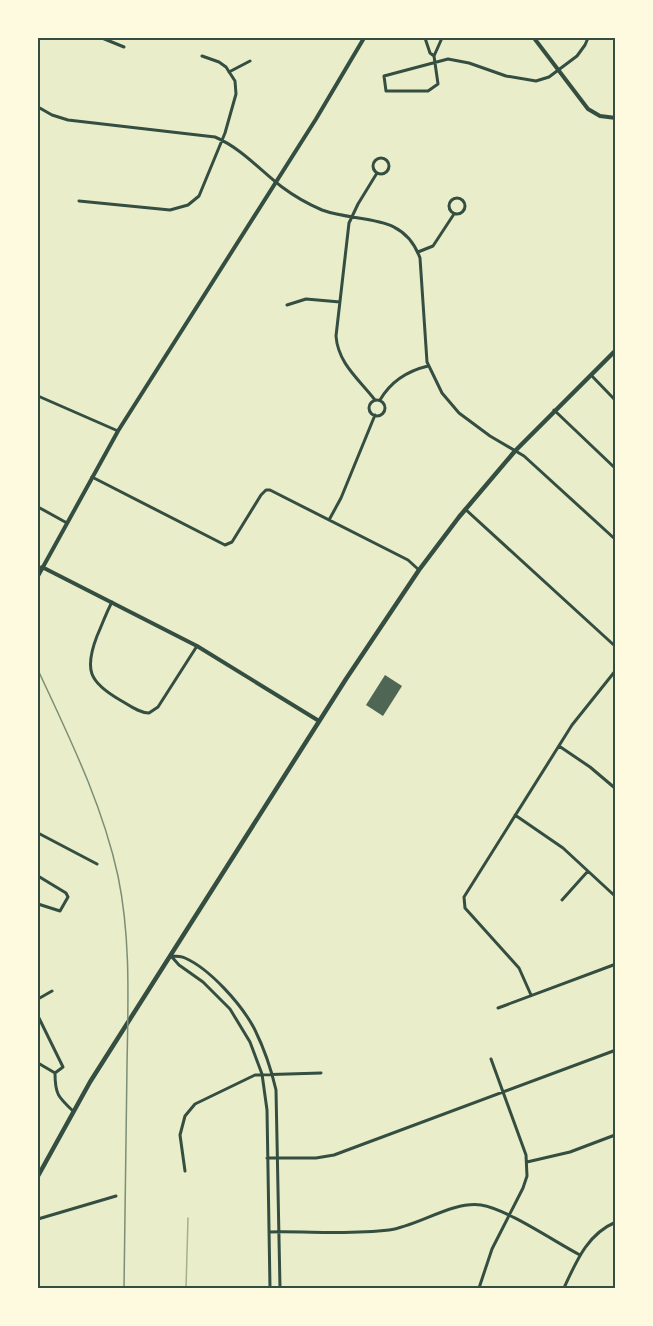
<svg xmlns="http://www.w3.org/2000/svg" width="653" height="1326" font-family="Montserrat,sans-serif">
  <rect width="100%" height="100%" fill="#e9edc9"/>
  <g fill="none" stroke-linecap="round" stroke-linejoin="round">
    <path stroke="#a3b18a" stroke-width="1.5" d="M186 1288 188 1218"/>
  </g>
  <path fill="#4f6655" d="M385 675 402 686 383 716 366 705Z"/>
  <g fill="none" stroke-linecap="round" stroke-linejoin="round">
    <path stroke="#344e41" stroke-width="3" d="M102 38 124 47
      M425 38 430 53 434 56
      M442 38 434 56 438 84 428 91H386L384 76 448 59 469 63 506 76 536 81 549 77 577 56 585 45 588 38
      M229 72 250 61
      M38 107 52 115 68 120 215 137C241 148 260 170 282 187 294 196 308 204 322 210 360 224 403 211 420 258L427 362 442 393 459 413 490 436 524 456 616 540
      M373 166a8 8 0 1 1 16 0a8 8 0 1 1-16 0Z
      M449 206a8 8 0 1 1 16 0a8 8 0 1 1-16 0Z
      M79 201 170 210 188 205 199 196 225 133 236 94 235 81 226 67 219 62 202 56
      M418 252 433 246 454 214
      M287 305 306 299 340 302
      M591 375 616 401
      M38 396 118 431
      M369 408a8 8 0 1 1 16 0a8 8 0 1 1-16 0Z
      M375 400C360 380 338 364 336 336L349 223 358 204 377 173
      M380 400C391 381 407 371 428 366
      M554 410 616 469
      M92 477 225 545 232 542 261 495 266 490H270L408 560 419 570
      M38 507 67 523
      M465 509 616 647
      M329 520 341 498 375 415
      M112 602C106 613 102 625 97 636 84 670 89 682 120 700 129 705 139 713 149 713L158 707 197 646
      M559 746 590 767 616 789
      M515 815 563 848 616 897
      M38 833 97 864
      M38 876 66 893 68 897 60 911 38 904
      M562 900 588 871
      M171 956C176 956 181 956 185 958 210 969 241 1004 254 1028 264 1048 271 1068 276 1090L280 1288
      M171 956 179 965 203 982 230 1009 250 1042 262 1074 267 1110 270 1288
      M531 995 519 968 465 908 464 897 572 725 616 670
      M38 999 52 991
      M498 1008 616 964
      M38 1016 63 1067 55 1073C55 1094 58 1097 73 1111
      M38 1063 55 1073
      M267 1158H316L334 1155 616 1050
      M527 1162 570 1152 615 1135
      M185 1171 180 1135 185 1116 195 1104 255 1075 321 1073
      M38 1219 116 1196
      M269 1232C308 1231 350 1235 389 1230 418 1226 452 1201 481 1205 507 1209 555 1242 580 1255
      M479 1288 492 1249 523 1188 527 1176 526 1155 491 1059
      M564 1288C576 1262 587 1234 616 1222"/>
    <path stroke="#344e41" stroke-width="4" d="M534 38 588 109 600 116 616 118
      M42 567 197 646 319 721
      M38 576 118 431 316 119 364 38"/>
    <path stroke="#344e41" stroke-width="4.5" d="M38 1176 90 1082 346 679 419 570 459 517 515 451 616 350"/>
    <path stroke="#7c8e77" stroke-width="1.5" d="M38 670C69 737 102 803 118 876 131 939 128 1003 127 1066 126 1140 125 1214 124 1288"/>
  </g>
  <rect width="653" height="1326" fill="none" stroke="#fefae0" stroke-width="78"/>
  <rect x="39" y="39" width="575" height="1248" fill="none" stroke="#344e41" stroke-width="2"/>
</svg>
